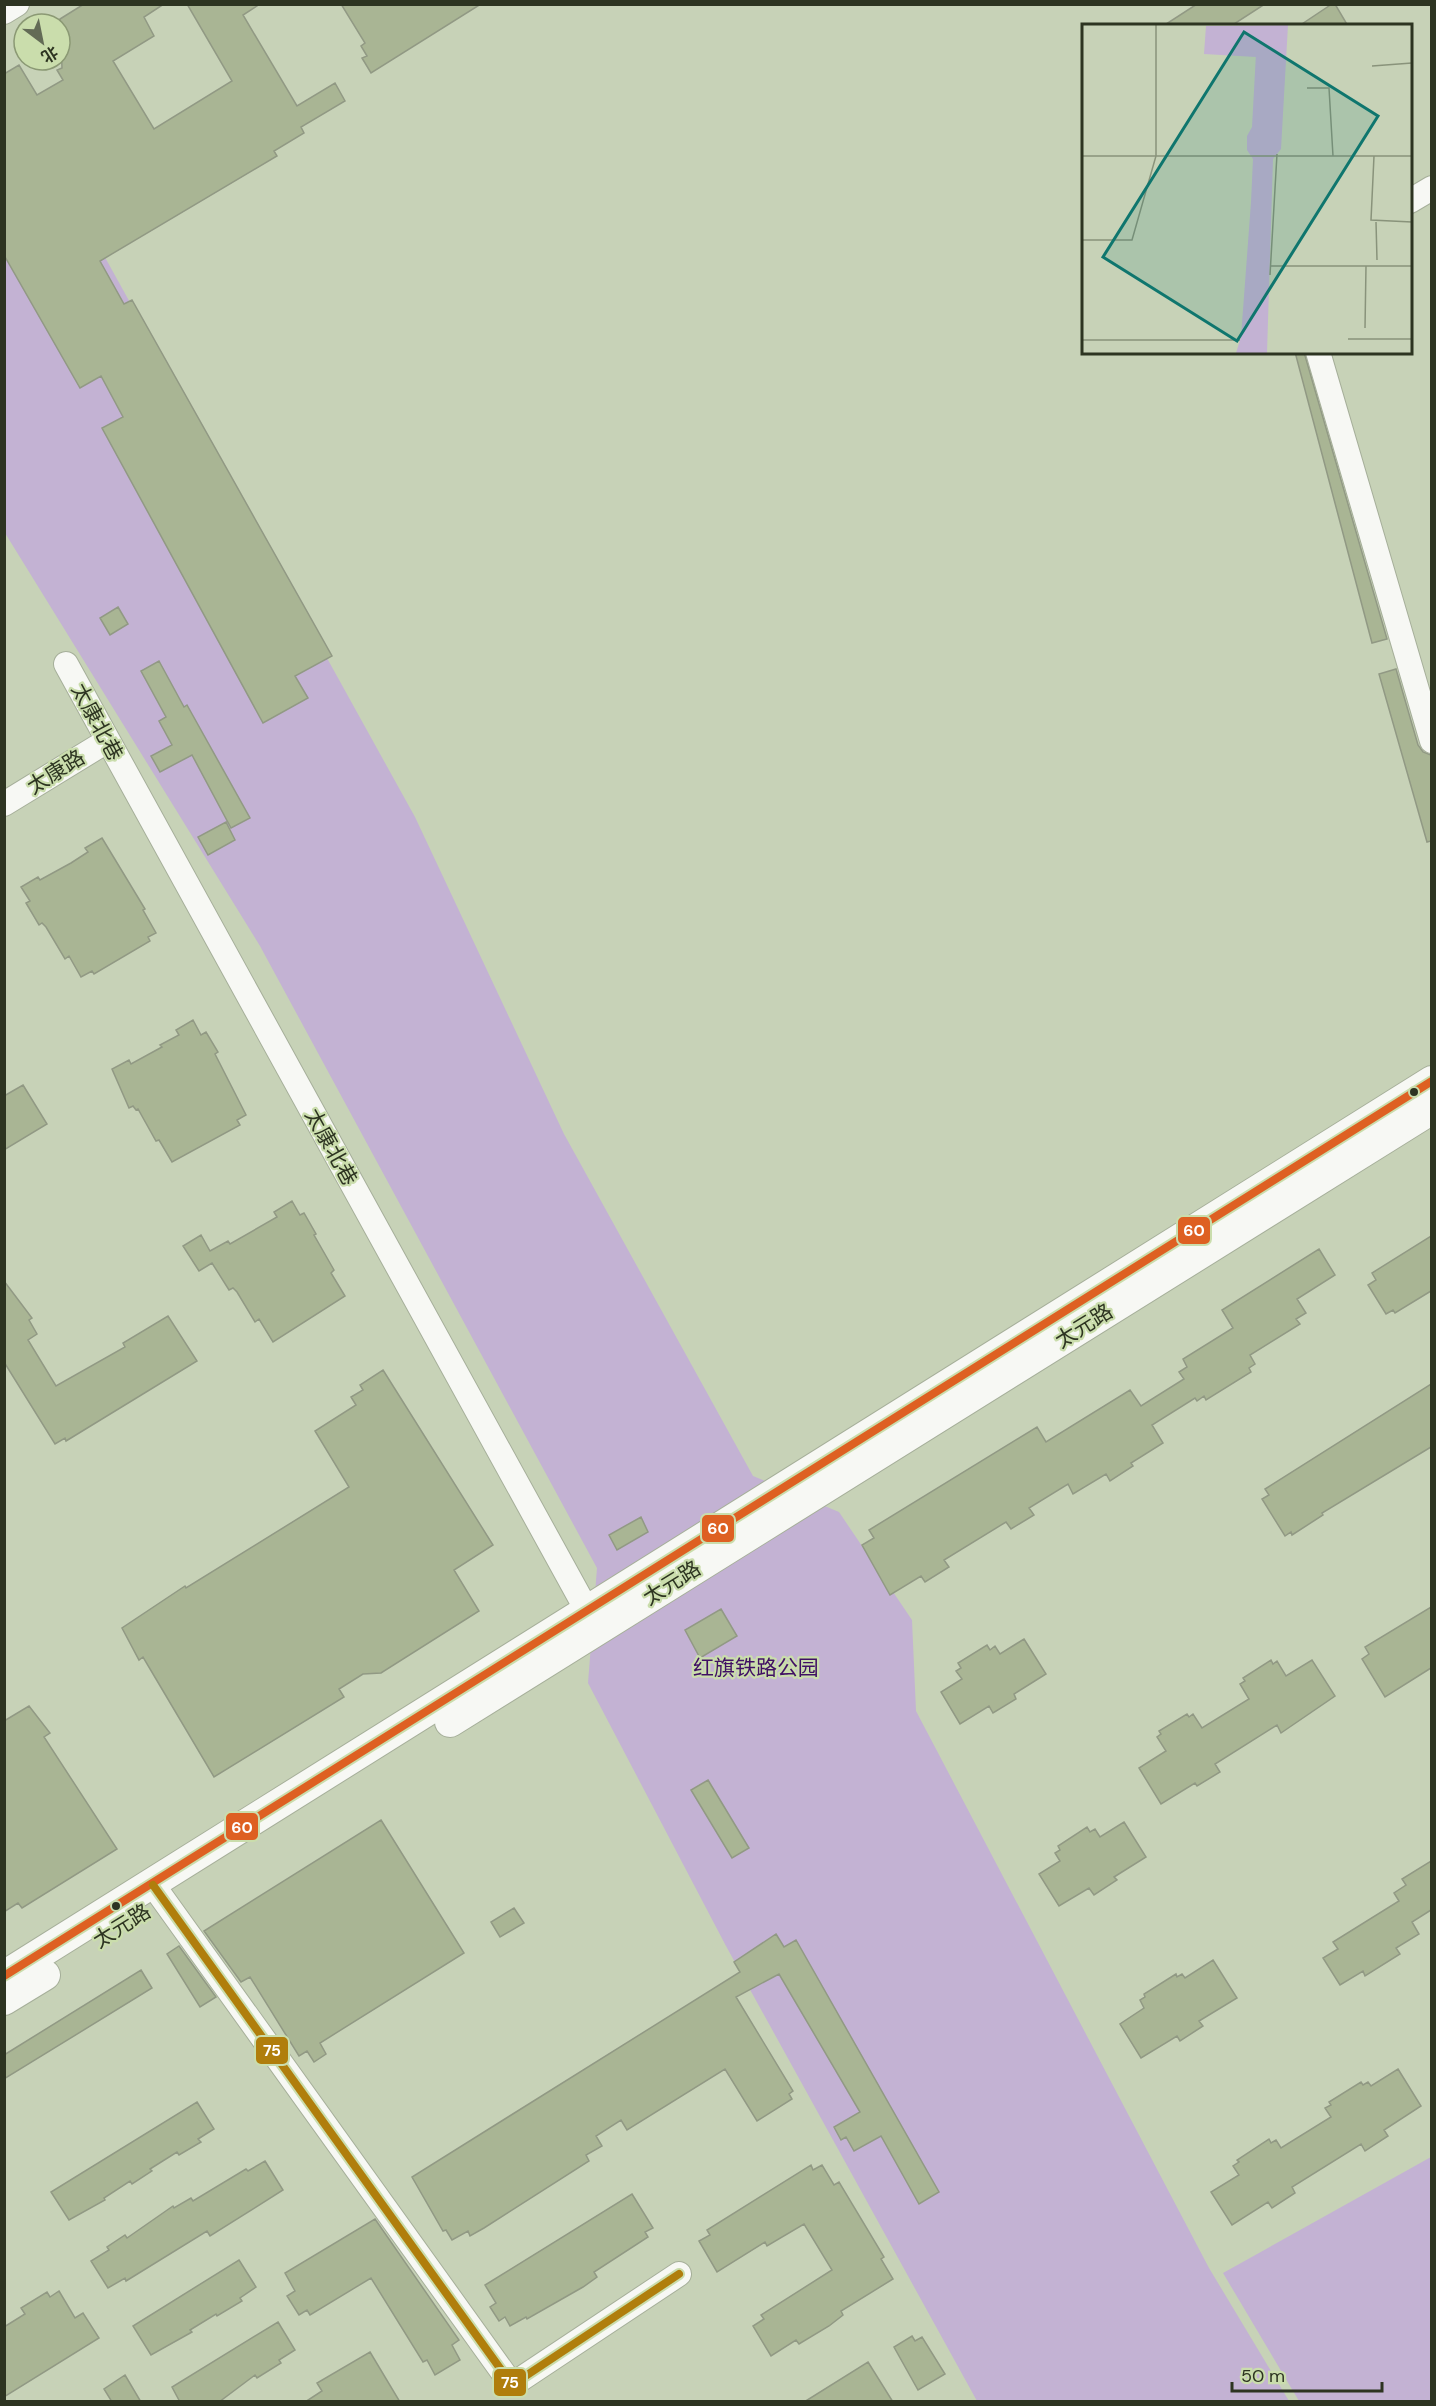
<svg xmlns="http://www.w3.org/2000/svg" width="1436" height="2406" font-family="'DM Sans','Noto Sans SC',sans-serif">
  <rect width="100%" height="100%" fill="#c7d2b7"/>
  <path fill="#c3b2d3" d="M4 75 415 817 564 1134 753 1476 839 1512 912 1620 916 1711 1209 2268 1289 2401H977L726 1946 588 1683 597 1568 260 946 5 533Z
    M1431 2157V2401H1299L1223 2273Z"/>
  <path fill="#a9b594" stroke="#919984" stroke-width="1.5" d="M84 4H164L144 17 154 36 113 61 154 129 232 81 187 4H260L243 15 297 106 335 83 345 101 301 127 304 133 274 151 277 156 100 261 124 304 132 300 332 656 295 676 308 698 263 723 102 428 123 417 101 376 80 388 4 255V74L19 65 37 95 63 80 57 70 62 68 60 19Z
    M341 4H481L371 73 362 58 367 56 361 46 365 43Z
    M1197 4H1265L1231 26H1163Z
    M1332 4H1335L1348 26H1299Z
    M1295 352H1304L1387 639 1372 643Z
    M118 607 128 624 110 635 100 618Z
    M159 661 184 707 187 705 250 818 231 828 192 755 160 772 151 756 172 745 159 721 166 717 141 671Z
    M1396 669 1418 745 1423 752 1431 755V841L1427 842 1379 674Z
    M226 822 235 840 208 855 198 837Z
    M102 838 145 909 143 910 156 933 148 937 150 941 94 974 92 971 81 977 69 956 65 959 46 927 42 923 39 925 26 903 30 901 21 887 38 877 40 880 71 863 88 852 85 848Z
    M193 1020 201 1035 206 1032 218 1052 215 1054 246 1115 237 1120 240 1125 172 1162 159 1140 156 1141 138 1109 136 1110 133 1106 129 1108 112 1069 129 1060 131 1064 162 1047 160 1045 179 1035 176 1030Z
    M23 1085 47 1124 4 1150V1096Z
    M292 1201 300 1215 304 1213 316 1234 314 1235 334 1270 331 1273 345 1296 273 1342 259 1319 255 1322 237 1292 233 1288 229 1290 212 1263 199 1271 183 1246 201 1235 210 1251 228 1241 230 1244 277 1217 274 1212Z
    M1431 1236V1291L1395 1313 1393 1310 1386 1314 1368 1285 1376 1280 1372 1273Z
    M1319 1249 1335 1275 1297 1299 1306 1313 1296 1319 1300 1324 1250 1355 1255 1364 1249 1368 1251 1372 1206 1400 1204 1396 1197 1401 1195 1398 1152 1425 1163 1443 1131 1463 1133 1466 1110 1481 1106 1474 1073 1494 1068 1484 1029 1508 1034 1515 1011 1529 1006 1522 944 1560 949 1567 925 1582 921 1576 890 1595 862 1545 874 1538 869 1530 1037 1427 1046 1442 1130 1390 1141 1406 1184 1379 1179 1372 1187 1367 1183 1359 1233 1328 1222 1310Z
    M4 1281 32 1318 29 1320 37 1334 28 1340 56 1386 125 1347 123 1343 168 1316 197 1361 66 1441 65 1438 55 1444 4 1362Z
    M383 1370 493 1545 454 1570 479 1611 381 1673 363 1674 339 1689 344 1697 214 1777 156 1679 143 1657 139 1660 122 1628 185 1586 186 1588 349 1487 315 1431 356 1405 351 1397 363 1390 360 1385Z
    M1431 1384V1447L1322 1513 1323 1515 1292 1535 1291 1532 1285 1536 1262 1499 1269 1495 1265 1489Z
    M641 1517 648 1532 617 1550 609 1535Z
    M1431 1607V1668L1385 1697 1362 1659 1369 1654 1365 1647Z
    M721 1609 737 1636 700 1658 685 1630Z
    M1024 1639 1046 1674 1014 1694 1016 1699 993 1713 989 1706 960 1724 941 1692 962 1679 956 1671 961 1668 958 1663 987 1645 990 1650 995 1646 1000 1654Z
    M1271 1660 1273 1664 1277 1661 1286 1676 1312 1660 1335 1696 1281 1733 1277 1725 1215 1764 1220 1772 1197 1786 1195 1783 1161 1804 1139 1768 1166 1751 1157 1737 1161 1734 1159 1731 1187 1714 1189 1717 1193 1714 1202 1728 1249 1699 1240 1684 1245 1681 1243 1678Z
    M29 1706 50 1733 44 1737 117 1849 22 1908 18 1903 4 1912V1721Z
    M708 1780 749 1848 732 1858 691 1790Z
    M381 1820 464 1953 320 2043 326 2054 314 2062 307 2051 299 2056 250 1977 241 1982 204 1931Z
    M1124 1822 1146 1857 1114 1877 1117 1880 1094 1895 1089 1888 1059 1906 1039 1874 1060 1861 1055 1853 1060 1850 1058 1846 1087 1827 1090 1832 1095 1829 1100 1837Z
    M1431 1861V1910L1412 1922 1419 1934 1396 1948 1400 1954 1365 1976 1363 1971 1340 1985 1323 1958 1338 1949 1333 1942 1399 1901 1394 1893 1406 1885 1402 1879Z
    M514 1908 524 1923 500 1937 491 1922Z
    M776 1934 784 1947 796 1940 939 2192 919 2204 881 2136 854 2151 846 2137 841 2140 834 2127 860 2112 779 1974 736 1997 793 2091 789 2094 792 2099 757 2121 725 2069 627 2130 621 2120 596 2136 602 2146 586 2155 589 2161 484 2228 470 2236 468 2231 452 2240 446 2230 443 2231 412 2177 740 1972 734 1962Z
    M179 1946 216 1997 200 2007 167 1954Z
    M1213 1960 1237 1998 1199 2021 1203 2026 1180 2041 1177 2036 1141 2058 1120 2024 1144 2008 1140 2000 1145 1997 1144 1994 1176 1974 1177 1977 1182 1974 1185 1978Z
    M141 1970 152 1988 4 2079V2055Z
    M1398 2069 1421 2106 1384 2130 1388 2136 1365 2151 1361 2144 1292 2187 1295 2193 1272 2208 1268 2202 1232 2225 1211 2192 1239 2175 1233 2166 1239 2162 1237 2160 1269 2139 1271 2143 1276 2140 1281 2148 1331 2117 1325 2108 1331 2105 1329 2102 1361 2082 1363 2085 1368 2082 1371 2086Z
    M197 2102 214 2129 198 2139 201 2142 179 2155 177 2152 150 2169 152 2171 132 2184 130 2181 104 2198 105 2200 69 2220 51 2192Z
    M265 2161 283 2190 210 2236 207 2231 126 2281 125 2278 108 2288 91 2261 109 2250 107 2247 125 2235 127 2238 173 2206 174 2208 191 2198 193 2201 246 2169 248 2171Z
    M811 2165 813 2170 822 2165 834 2185 839 2182 884 2257 881 2259 893 2279 841 2311 843 2315 829 2326 799 2344 796 2340 771 2356 753 2326 764 2319 761 2315 832 2270 804 2224 767 2246 765 2242 717 2272 699 2241 710 2235 707 2230Z
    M632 2194 653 2228 645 2232 648 2237 594 2272 597 2277 583 2287 527 2319 526 2317 510 2326 505 2317 499 2321 490 2307 496 2303 485 2285Z
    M375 2219 459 2340 452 2345 460 2360 435 2375 427 2360 423 2362 371 2278 310 2315 307 2310 299 2315 287 2296 295 2291 285 2273Z
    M239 2260 256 2287 240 2298 242 2301 217 2316 216 2314 190 2330 192 2332 151 2355 133 2326Z
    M59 2291 75 2318 83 2313 99 2338 4 2397V2327L25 2314 21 2308 47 2292 50 2297Z
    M278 2322 295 2350 279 2360 281 2363 257 2378 255 2375 219 2402H180L172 2387Z
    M912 2336 915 2341 922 2337 945 2374 918 2390 894 2347Z
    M370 2352 400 2402H305L322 2391 317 2383Z
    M868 2362 893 2402H804Z
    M125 2375 141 2402H112L104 2389Z"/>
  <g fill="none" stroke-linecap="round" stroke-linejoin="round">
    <defs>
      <path id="minor" d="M4 12 17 4
        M1410 201 1432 188
        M1318 352 1432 741
        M66 664 595 1625
        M4 804 107 741
        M153 1885 512 2385 679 2274"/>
      <path id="major" d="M450 1722 1432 1109
        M4 1976 1432 1081
        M4 2000 45 1975"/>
    </defs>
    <use href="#minor" stroke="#a6af9a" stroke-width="26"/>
    <use href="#major" stroke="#a6af9a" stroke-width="32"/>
    <use href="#minor" stroke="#f7f8f4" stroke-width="24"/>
    <use href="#major" stroke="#f7f8f4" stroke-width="30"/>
    <defs>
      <path id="bus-1" d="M4 1976 1432 1081"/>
      <path id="bus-2" d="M153 1885 512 2385 679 2274"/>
    </defs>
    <use href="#bus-1" stroke="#caddac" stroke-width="12"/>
    <use href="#bus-2" stroke="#caddac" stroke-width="12"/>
    <use href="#bus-1" stroke="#de6022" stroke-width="8"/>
    <use href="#bus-2" stroke="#b07e0c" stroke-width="8"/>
  </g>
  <g fill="#2d3421" stroke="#caddac" stroke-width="2">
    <circle cx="1414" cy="1092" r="5"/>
    <circle cx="116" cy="1906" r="5"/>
  </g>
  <g text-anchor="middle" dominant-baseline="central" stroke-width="4.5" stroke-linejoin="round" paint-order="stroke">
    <g font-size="21" fill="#2d3421" stroke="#caddac">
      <text transform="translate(97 722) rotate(62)">太康北巷</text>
      <text transform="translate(56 772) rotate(-32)">太康路</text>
      <text transform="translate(331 1147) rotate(61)">太康北巷</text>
      <text transform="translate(1084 1326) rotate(-32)">太元路</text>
      <text transform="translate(672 1583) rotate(-32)">太元路</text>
      <text transform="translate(122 1926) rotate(-32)">太元路</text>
    </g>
    <g font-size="21" fill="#401064" stroke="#caddac">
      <text x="756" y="1668">红旗铁路公园</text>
    </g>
  </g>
  <g transform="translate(1082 24)">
    <rect width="330" height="330" fill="#c7d2b7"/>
    <path d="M206 1 199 125 191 135 185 329H154L159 313 169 178 171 135 165 126V112L170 103 175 11 174 33 122 30 124 2Z" fill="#c3b2d3"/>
    <path fill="none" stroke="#89937b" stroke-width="1.5" d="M290 42 330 39M225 64H247L251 132M0 132H330M292 132 289 196 330 198M294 198 295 236M0 216H50L74 132V1M189 242H330M188 251 195 130M283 304 284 242M266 315H330M0 316H158"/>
    <path fill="#0f766e" fill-opacity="0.15" stroke="#0f766e" stroke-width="3" d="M162 8 296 92 155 317 21 233Z"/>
    <rect width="330" height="330" fill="none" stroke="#2d3421" stroke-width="3"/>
  </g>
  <g stroke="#caddac" stroke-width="2">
    <rect x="1177" y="1216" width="34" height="29" rx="6" fill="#de6022"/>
    <rect x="701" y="1514" width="34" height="29" rx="6" fill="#de6022"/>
    <rect x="225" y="1812" width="34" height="29" rx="6" fill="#de6022"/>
    <rect x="255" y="2036" width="34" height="29" rx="6" fill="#b07e0c"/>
    <rect x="493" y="2368" width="34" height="29" rx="6" fill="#b07e0c"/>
  </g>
  <g font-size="16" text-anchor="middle" font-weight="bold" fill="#fff">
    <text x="1194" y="1236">60</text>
    <text x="718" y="1534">60</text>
    <text x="242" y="1833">60</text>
    <text x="272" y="2056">75</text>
    <text x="510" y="2388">75</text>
  </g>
  <rect width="1436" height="2406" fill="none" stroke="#2d3421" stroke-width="12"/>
  <g transform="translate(42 42) rotate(148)"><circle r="28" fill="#caddac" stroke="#8b9974" stroke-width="1.5"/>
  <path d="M0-4.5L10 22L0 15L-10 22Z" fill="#636b56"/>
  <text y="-9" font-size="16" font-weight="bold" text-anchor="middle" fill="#2d3421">北</text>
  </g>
  <path d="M1232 2382v9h150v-9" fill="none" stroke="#2d3421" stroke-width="3"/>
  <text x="1241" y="2382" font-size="18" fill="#2d3421" stroke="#caddac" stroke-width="4.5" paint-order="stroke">50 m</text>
</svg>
